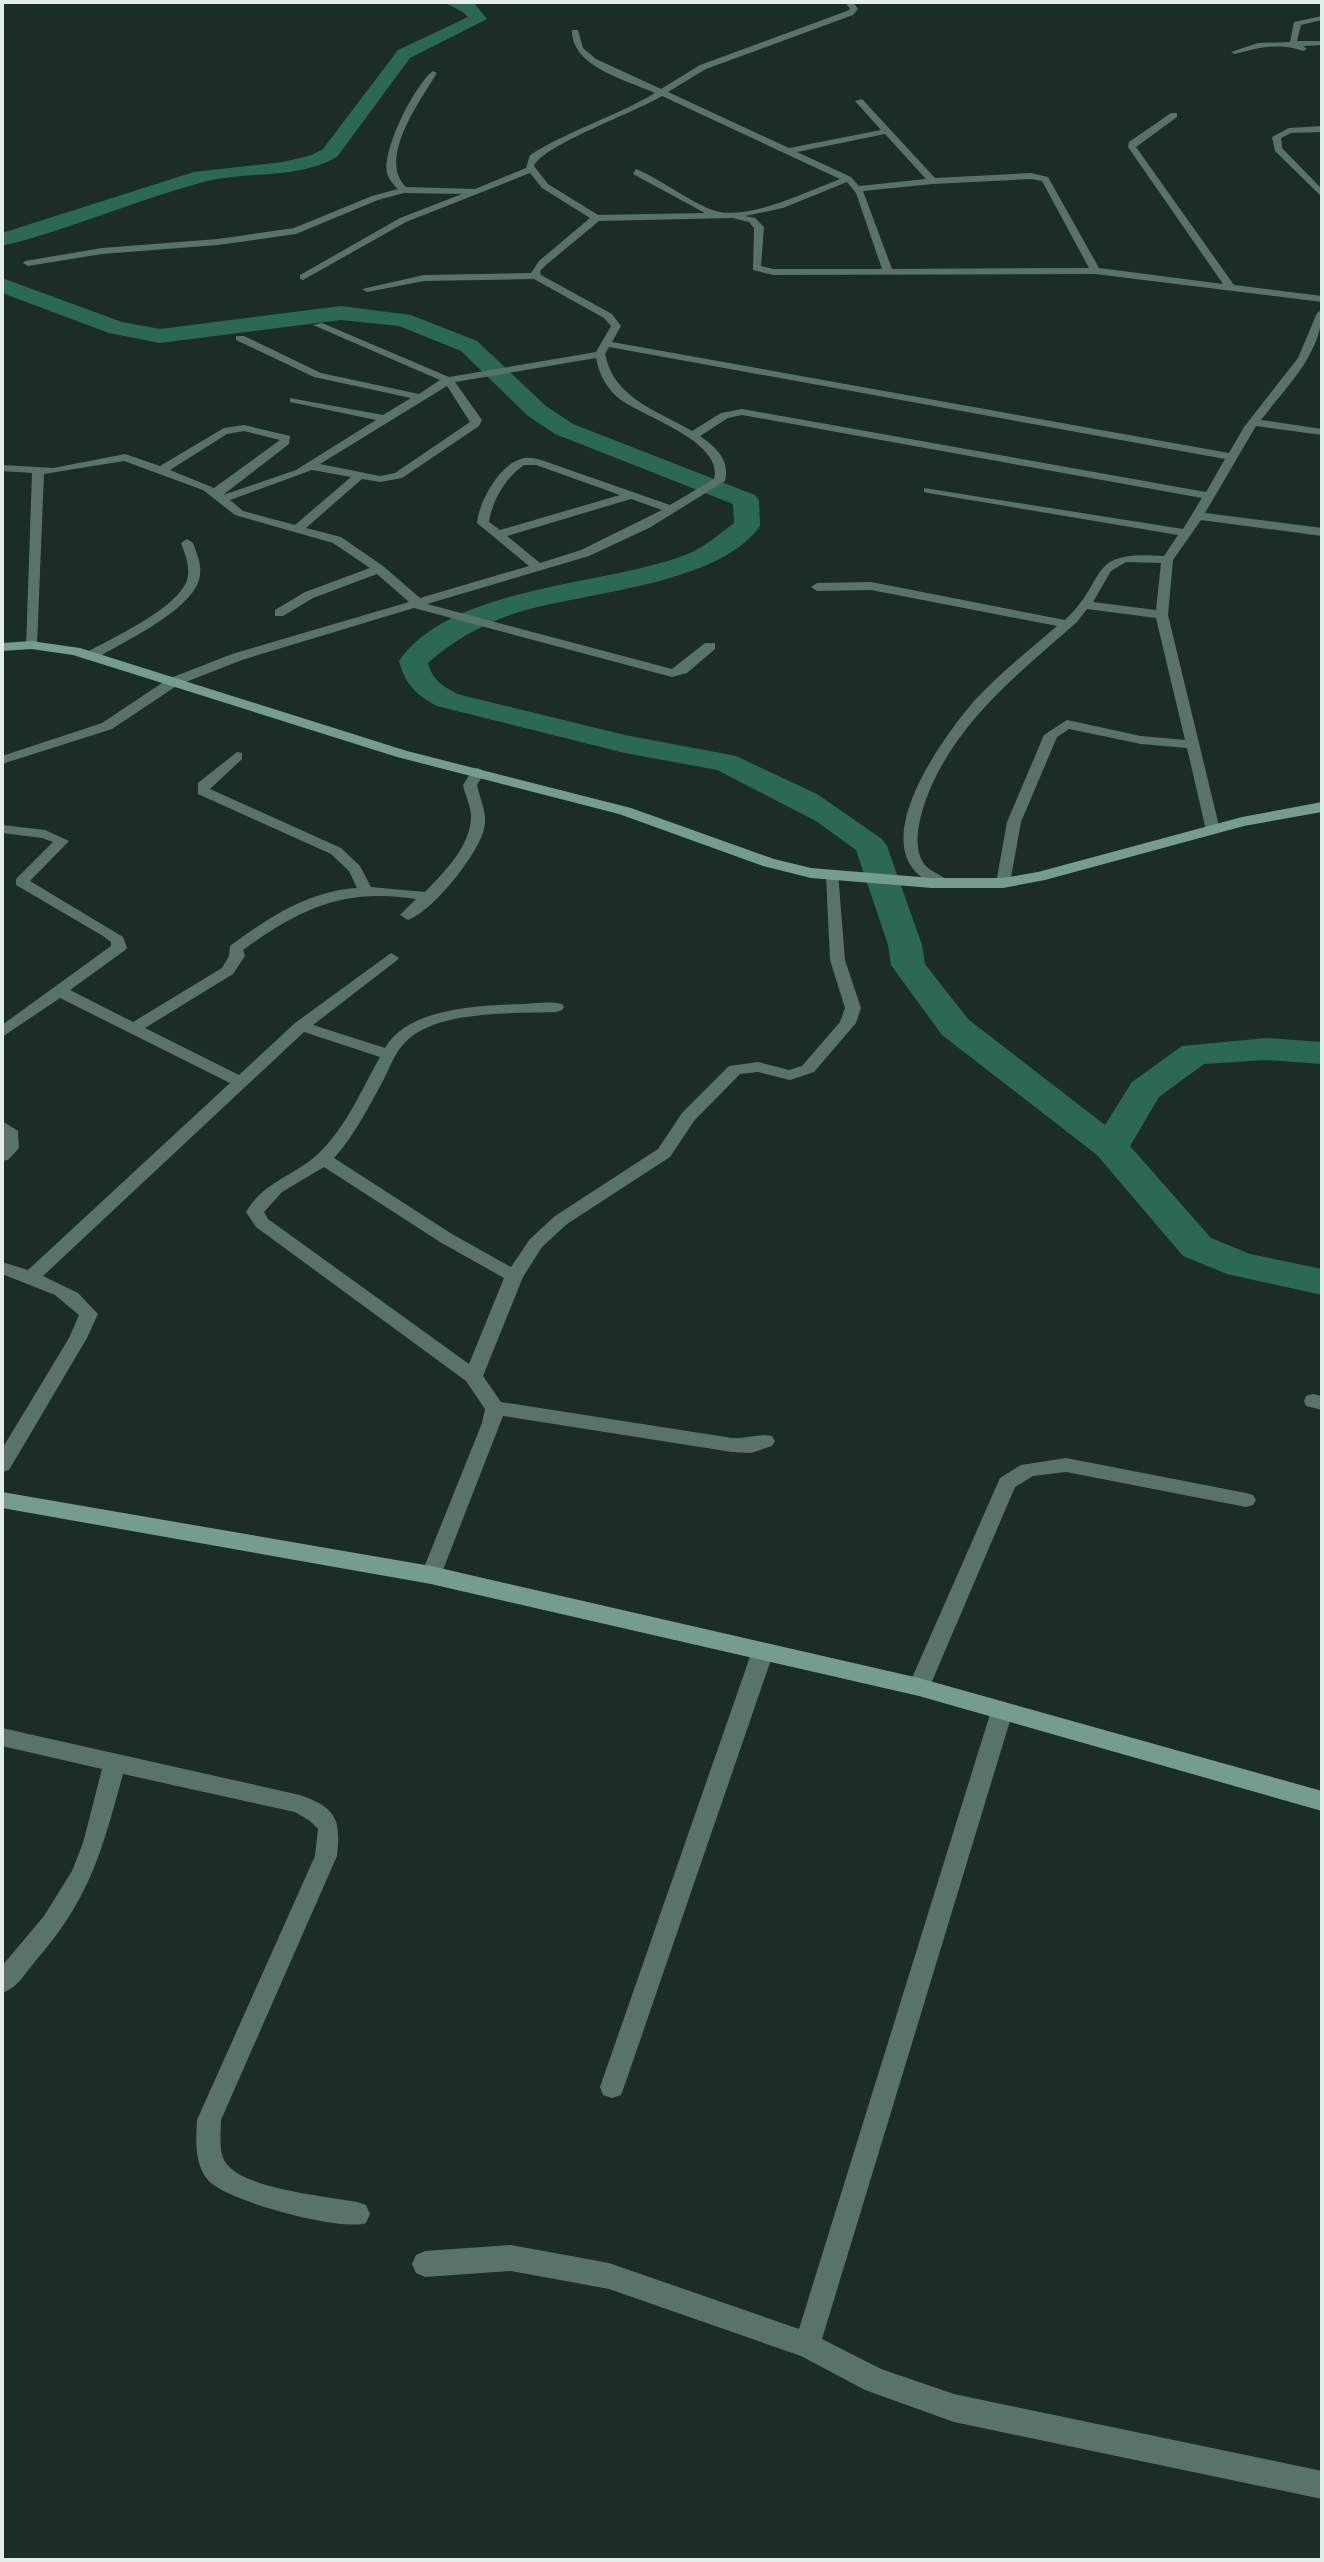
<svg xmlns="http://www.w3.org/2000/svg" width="1324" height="2562" font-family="Inter,sans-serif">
  <rect width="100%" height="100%" fill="#1c2d26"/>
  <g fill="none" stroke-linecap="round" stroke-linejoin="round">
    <path fill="#2b6951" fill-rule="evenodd" d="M443 2 475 4 487 19 410 58 337 157C294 181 245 170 200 183 133 201 69 230 2 246V233L194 172 283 162 312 155 323 149 398 50 468 17 463 12Z
      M2 278 122 322 160 329 341 306 411 315 477 341 546 406 573 424 755 495 759 500 760 526C719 585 585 592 519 612 485 623 455 639 428 663 433 681 442 685 457 694L625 735 736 756 817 794 882 839 887 846 922 945 925 964 968 1019 1105 1125 1132 1082 1182 1046 1266 1038 1322 1042V1064L1266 1060 1204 1064 1159 1097 1130 1146 1211 1238 1250 1254 1322 1269V1295L1227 1274 1183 1256 1097 1155 942 1035 891 965 888 945 856 850 816 821 717 770 625 753 437 706C416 695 405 684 399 661 451 585 607 586 688 554 705 547 719 534 734 523L733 504 555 434 528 416 461 351 399 326 341 320 160 343 109 333 2 293Z"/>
    <path fill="#5a7368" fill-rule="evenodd" d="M845 2H853L858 9 853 15 706 69 668 92 789 148 881 130 855 101 862 99 935 178 1031 173 1048 177 1099 268 1223 284 1128 147 1129 142 1171 113H1177V117L1136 147 1234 285 1322 296V302L1095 274 773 275 753 270 754 228 749 222 732 218 599 221 546 265 540 271 541 275 612 314 621 326 612 342 1229 453 1244 427 1298 358 1317 313 1322 310C1322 354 1286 387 1261 420L1322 429V435L1256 426 1205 513 1322 528V536L1201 520 1173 560 1168 615 1220 830 1218 833H1208L1206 830 1187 748 1141 744 1069 729 1057 737 1021 822 1010 883 1003 887 996 883 1007 822 1044 735 1067 720 1141 736 1185 740 1156 618 1087 609 1077 622C1018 674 953 724 925 802 920 818 914 839 920 856 925 872 940 872 950 883L943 887C853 861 940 740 975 700 1000 673 1029 650 1057 626L871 590 817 591 811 587 817 583 871 582 1065 620C1110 578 1084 550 1164 556L1178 535 928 493 924 492V488L1183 529 1202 498 742 415 728 418 700 436C717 448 730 460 725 481L649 528 589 556 427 604 672 669 705 643H715V649L687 673 672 677 414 608 242 660 178 685 112 729 2 764V756L102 723 168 679 232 654 409 602 377 574 313 598 283 616H275V610L305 592 370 568 333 543 235 515 203 490 124 461 44 474 37 645 26 648 32 473 2 471V465L53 468 125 454 160 466 224 428 244 425 290 436 289 444 223 495 296 470 376 420 290 402V398L383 415 411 398 314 377 236 340V336H244L321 373 419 394 440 380 313 325 322 323 449 377 596 352 611 326 604 318 534 279 424 281 367 292 362 289 424 275 531 273 539 261 590 218 542 188 530 173 406 222 303 280 300 279V275L400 218 462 194 404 193 378 200 296 234 218 245 102 254 28 266 23 263 25 261 102 248 218 239 294 228 372 196 398 189C393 184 389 180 387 173 382 150 415 84 433 71L437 73C420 101 377 159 406 187L475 189 526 168 530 155C569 130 615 117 655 93 627 80 571 67 572 30H578L583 48 596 59 661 89 700 65 847 11 850 9ZM662 96 840 179C809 191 753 218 720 212 700 209 659 178 636 169L633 174 705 213 598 215 548 184 534 166C543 145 636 112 662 96ZM885 134 926 179 859 186 851 177 797 152ZM1031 179 1042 181 1089 268 892 269 863 191 933 184ZM847 182 856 193 882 269H773L761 266 764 227 755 218 745 216 783 208ZM609 347 1225 459 1206 492 742 409 721 413 692 431C657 410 614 399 605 354ZM596 358C599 374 607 390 621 400 646 418 724 442 714 479L670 505 544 461C535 458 527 456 518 460 498 468 479 502 477 523L529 566 420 598 383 566 341 537 306 528 362 479 380 482 402 478 479 426 482 420 455 382ZM447 386 470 422 395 473 380 476 320 464ZM244 431 280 440 214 488 170 470 227 434ZM524 465H536L620 495 500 530 489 522C492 501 506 477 524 465ZM312 470 351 477 295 525 243 511 230 500ZM631 499 662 510 581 550 540 563 507 536ZM1126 562 1161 563 1156 610 1093 602 1111 571Z
      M1322 16V20L1301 25 1297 41H1322V45L1303 46 1307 49 1303 51C1280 42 1258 48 1235 54L1231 52 1258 43 1290 42 1294 22Z
      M1322 126V132L1291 133 1281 138 1282 148 1322 189V197L1275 151 1272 137 1289 128Z
      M187 539 193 543C197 554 203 567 199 580 189 612 123 642 95 659H85V653C111 639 178 608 187 580 191 568 185 554 181 543Z
      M237 752 242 753V759L210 789 341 848 360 866 371 887 425 892C444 872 471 846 471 816 471 806 465 795 463 785L473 769 478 768 485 772 477 785C480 800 488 813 484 829 478 855 432 912 408 920L400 915 416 899C344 888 301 908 243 950L245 956 233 974 145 1028 239 1075 295 1023 391 953 399 958 396 961 313 1025 385 1048C408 1007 483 1005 524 1004 536 1003 550 1001 562 1004L564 1007 562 1010 556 1012C513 1014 431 1009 402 1046 394 1055 389 1069 384 1079 369 1106 355 1135 334 1158L452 1234 511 1267 530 1239 555 1216 658 1149 682 1113 729 1066 758 1062 789 1070 802 1066 840 1022 845 1008 830 960 826 876 828 873H838L845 960 861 1008 856 1023 814 1072 790 1080 758 1072 740 1074 694 1121 670 1157 567 1224 542 1247 523 1277 483 1376 501 1402 732 1438C745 1439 762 1433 772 1436L775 1441 772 1446 751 1453 732 1452 503 1416 441 1575 438 1580 431 1583 424 1580 421 1575 482 1423 485 1409 466 1381 256 1227 246 1212C264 1181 295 1176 319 1153 346 1127 362 1089 380 1057L304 1032 43 1276 78 1293 98 1314 87 1338 9 1470 2 1472V1449L69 1338 79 1315 55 1295 2 1274V1262L28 1270 230 1083 60 998 2 1037V1025L111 946V942L103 936 16 885V879L53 842 42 838 2 833V825L45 830 69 841 30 881 123 937 127 948 124 951 70 990 133 1022 222 968 229 956 230 946C268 918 308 891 357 888L349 871 331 854 198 794V783ZM324 1167 440 1242 504 1278 469 1364 268 1219 264 1212 282 1192Z
      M2 1121 18 1131 19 1148 8 1160 2 1161Z
      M1313 1394 1322 1396V1410L1306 1406 1304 1401 1306 1396Z
      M1066 1458 1246 1493 1253 1495 1256 1500 1253 1505 1246 1507 1066 1472 1033 1476 1015 1487 927 1693 919 1695 911 1693 908 1687 1000 1478 1021 1465Z
      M763 1643 770 1645 774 1651 624 2087 621 2095 612 2098 603 2095 600 2087 752 1651 756 1645Z
      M1002 1702 1010 1705 1013 1711 822 2339 881 2369 954 2394 1322 2471V2499L954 2422 865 2390 801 2356 609 2289 511 2271 425 2277 416 2273 412 2264 416 2255 425 2251 511 2245 609 2263 799 2329 991 1711 994 1705Z
      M2 1728 300 1795C337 1808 341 1820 337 1856L221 2120C221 2132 218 2153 226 2163 244 2189 326 2196 357 2202L366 2205 370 2214 366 2223C343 2232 225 2201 208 2180 194 2164 196 2140 197 2120L315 1856 318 1829 310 1821 295 1812 123 1774C101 1854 90 1899 33 1964 24 1975 16 1989 2 1993V1966L44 1916 72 1871 83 1843 102 1769 2 1746Z"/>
    <path fill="#759d8b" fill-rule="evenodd" d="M31 641 80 648 407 751 631 808 774 859 811 868 932 878H1003L1038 872 1242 817 1322 802V812L1244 826 1045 880 1003 888H932L811 878 763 866 619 814 397 757 73 655 31 649 2 651V643Z
      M2 1492 431 1566 919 1678 1322 1791V1811L919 1696 431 1584 2 1508Z"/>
  </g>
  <rect width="1324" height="2562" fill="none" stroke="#e3eee9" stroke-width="8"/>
</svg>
